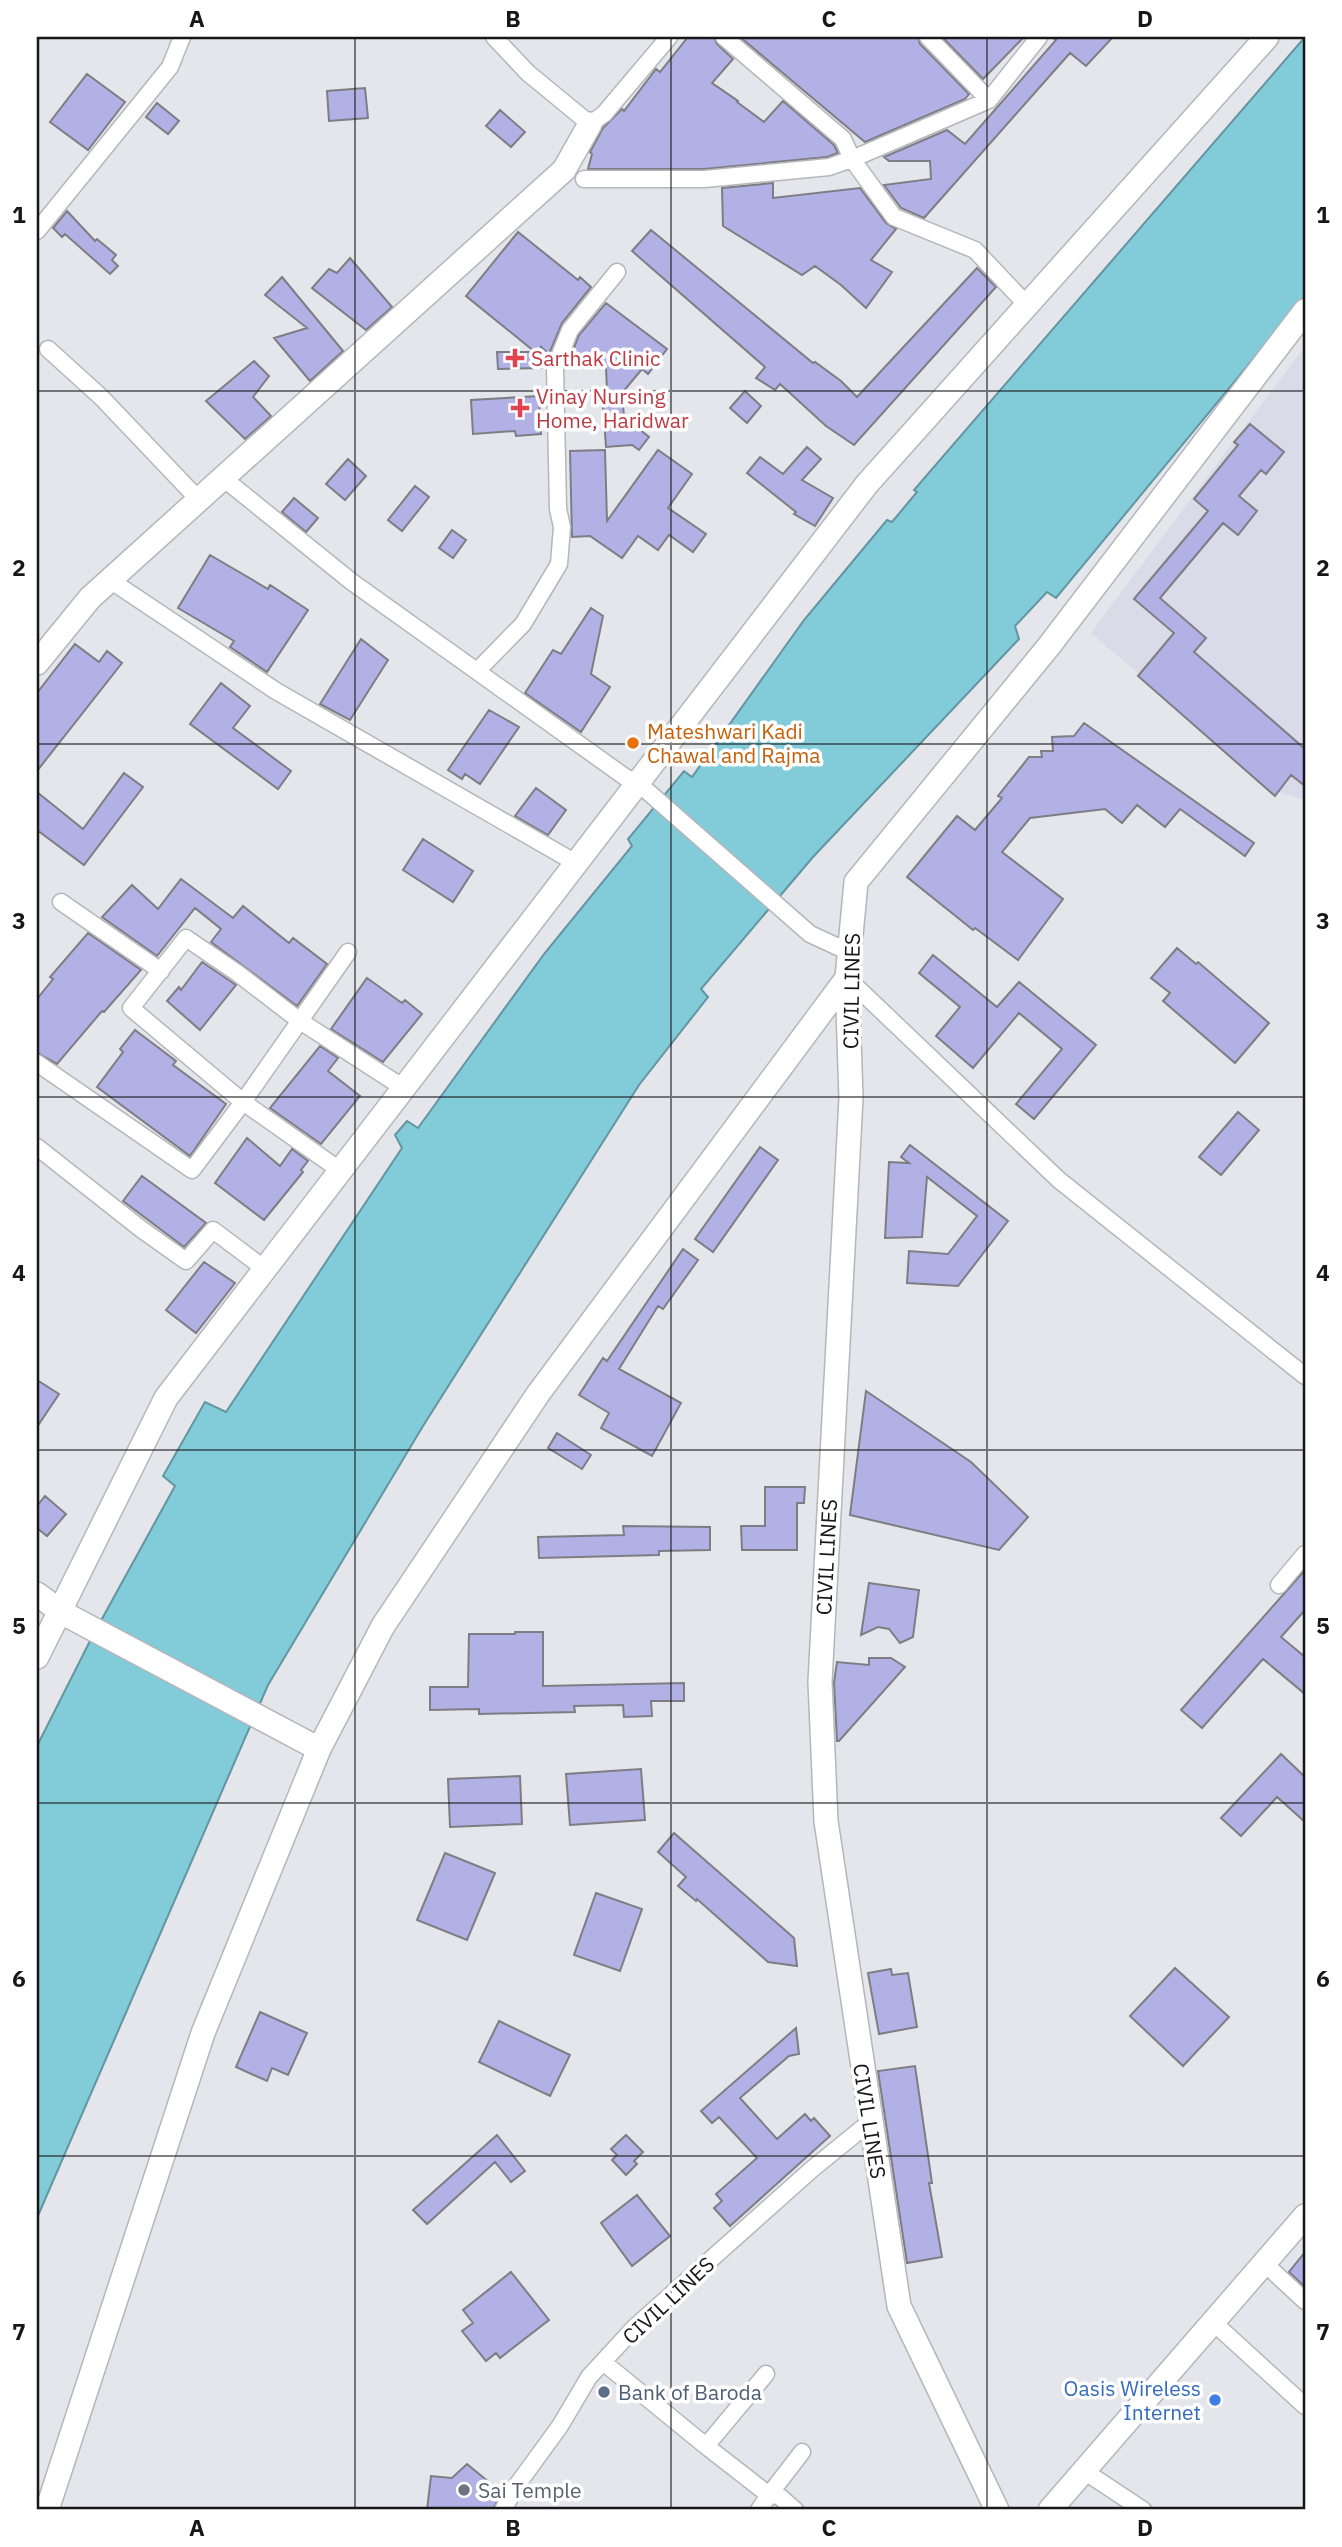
<svg xmlns="http://www.w3.org/2000/svg" width="1342" height="2547" font-family="'IBM Plex Sans',sans-serif">
  <rect width="100%" height="100%" fill="#e5e5ec"/>
  <path fill="#dadae8" d="M1305 346V800L1277 792 1091 633Z"/>
  <path fill="#82cbd9" stroke="#6295a0" stroke-width="2" d="M1305 37V296L1056 598 1047 592 1015 626 1019 639 813 857 701 989 708 997 639 1085 423 1426 268 1685 37 2218V1746L92 1637 175 1486 163 1476 205 1402 226 1412 402 1148 395 1135 407 1121 418 1128 544 954 632 846 628 839 684 771 692 777 804 620 887 520 892 522 917 492 914 490Z"/>
  <path fill="#b1b1e6" stroke="#7d7d83" stroke-width="2" d="M688 37H714L717 44 733 59 712 83 738 101 737 102 764 122 783 101 834 145 838 153 827 157 704 169H588L592 154 590 152 603 128 622 109 624 111 656 69 660 72Z
    M740 37H918L920 44 969 94 965 99 865 142Z
    M942 37H1024L983 79Z
    M1052 37H1113L1086 66 1070 53 924 218 901 208 884 185 931 179 930 161H889L884 157 947 130 965 144 1056 40Z
    M87 74 125 102 88 150 50 122Z
    M365 88 368 118 329 121 327 91Z
    M157 103 179 121 168 134 146 117Z
    M500 110 525 132 511 147 486 126Z
    M773 183V198L860 188 886 223 896 229 871 260 892 272 866 308 841 285 815 266 802 275 723 226 722 188Z
    M67 211 95 241 97 239 116 255 112 260 118 266 110 274 65 234 62 237 53 228Z
    M651 230 813 363 815 362 841 381 857 397 977 268 996 287 854 445 826 426 780 384 775 390 756 378 765 367 632 251Z
    M518 232 578 280 580 277 591 287 562 323 549 354 541 347V368L498 369 497 352H535L466 296Z
    M350 258 392 307 366 330 312 288 329 269 337 273Z
    M282 277 343 351 310 381 274 338 307 328 265 295Z
    M606 303 667 349 648 374 642 369 622 393 624 417 649 437 639 450 632 445 606 447 602 391H607L606 368H566L579 335Z
    M254 361 269 376 253 397 271 416 245 439 206 401Z
    M745 391 761 406 747 423 730 408Z
    M539 396 541 434 516 436 515 431 473 434 471 400Z
    M1250 424 1284 452 1266 474 1261 470 1239 496 1257 511 1238 535 1223 523 1160 598 1206 638 1194 652 1305 749V786L1291 775 1275 796 1138 676 1174 633 1134 599 1208 511 1194 499 1238 445 1234 442Z
    M807 447 821 459 802 480 833 498 815 526 794 514 796 512 747 473 760 457 783 474Z
    M605 450 607 521 658 450 692 474 668 508 706 534 693 552 669 535 658 550 638 536 622 558 590 536 572 537 570 451Z
    M348 459 366 476 345 500 326 484Z
    M415 486 429 497 402 531 388 520Z
    M294 498 318 518 306 532 282 512Z
    M452 530 466 540 453 558 439 548Z
    M210 555 268 589 270 585 308 610 267 672 230 647 234 641 178 608Z
    M591 608 603 616 591 674 610 687 581 732 525 693 553 650 561 654Z
    M361 639 388 660 350 720 320 704Z
    M75 644 99 662 107 651 122 663 37 771V693Z
    M221 683 250 706 233 728 291 771 278 789 190 724Z
    M489 710 519 727 480 784 465 774 462 779 448 770Z
    M1084 723 1254 843 1245 856 1180 809 1165 827 1137 805 1122 823 1105 809 1030 818 1002 852 1063 899 1018 960 975 928 973 930 907 877 957 816 975 830 1002 798 998 796 1029 757H1042L1041 751H1053L1052 737 1074 736Z
    M124 773 143 787 84 865 37 830V792L83 829Z
    M536 788 566 810 548 835 515 816Z
    M423 839 473 871 453 902 403 870Z
    M181 879 233 918 243 906 289 943 293 938 327 964 297 1006 211 942 221 929 195 908 157 956 102 917 132 885 158 909Z
    M88 933 141 970 104 1012 102 1011 57 1064 37 1053V999L53 979 50 977Z
    M1177 948 1196 964 1198 962 1269 1023 1235 1063 1163 1001 1170 993 1151 978Z
    M933 955 997 1007 1019 982 1096 1045 1034 1119 1016 1104 1062 1049 1019 1013 973 1068 936 1036 960 1007 919 973Z
    M202 962 236 985 200 1030 167 1001 179 987 181 990Z
    M367 978 402 1003 405 1000 422 1014 383 1062 331 1029Z
    M135 1030 176 1061 173 1065 226 1104 190 1156 97 1087 123 1052 120 1049Z
    M320 1046 338 1058 328 1071 360 1096 321 1144 270 1108Z
    M1238 1112 1259 1130 1221 1175 1199 1157Z
    M247 1138 280 1166 292 1149 308 1161 301 1170 303 1172 264 1220 215 1183Z
    M910 1145 1008 1221 958 1286 907 1283 909 1251 948 1254 977 1216 927 1177 922 1237 885 1238 889 1162 909 1163 901 1157Z
    M760 1147 778 1160 713 1252 695 1239Z
    M142 1176 206 1223 184 1247 123 1201Z
    M683 1249 698 1260 663 1309 658 1306 619 1369 681 1403 652 1456 601 1428 609 1413 579 1395 603 1358 607 1361Z
    M204 1262 235 1283 196 1333 166 1310Z
    M37 1380 59 1394 37 1427Z
    M866 1391 971 1462 1028 1517 999 1550 850 1515Z
    M557 1433 591 1455 582 1469 548 1448Z
    M765 1487H805L804 1503H797V1550H742L741 1526H765Z
    M45 1496 66 1514 47 1536 37 1528V1506Z
    M623 1526 710 1527V1550L659 1551V1555L539 1558 538 1537 624 1535Z
    M1305 1570V1610L1281 1637 1305 1657V1694L1263 1659 1202 1728 1181 1710Z
    M869 1583 919 1590 913 1637 900 1643 889 1629 878 1627 861 1635Z
    M515 1632H543V1686L684 1683V1701H651L652 1716 624 1717 623 1705 574 1706 575 1712 479 1714V1709L430 1710V1687H468L469 1634H515Z
    M869 1658H891L905 1667 839 1741H837L834 1682 837 1662 869 1665Z
    M1281 1754 1305 1777V1822L1277 1797 1241 1836 1221 1818Z
    M641 1769 645 1820 570 1825 566 1774Z
    M520 1776 522 1824 450 1827 448 1779Z
    M674 1833 794 1938 797 1966 768 1962 697 1899 696 1901 678 1886 686 1877 658 1852Z
    M445 1853 495 1873 467 1940 417 1920Z
    M596 1893 642 1909 620 1971 574 1955Z
    M1175 1968 1229 2017 1183 2066 1130 2016Z
    M891 1969 892 1975 908 1973 917 2027 879 2034 868 1973Z
    M260 2012 307 2033 288 2075 272 2068 267 2081 236 2067Z
    M499 2021 570 2055 550 2096 479 2062Z
    M796 2028 799 2054 789 2056 740 2098 777 2139 805 2114 811 2121 814 2118 830 2136 730 2226 714 2208 722 2201 716 2194 757 2158 719 2117 712 2123 701 2111Z
    M915 2066 932 2183H929L942 2257 907 2263 878 2071Z
    M497 2135 525 2171 511 2182 495 2162 427 2224 413 2210Z
    M626 2135 643 2152 634 2161 637 2164 626 2175 612 2160 617 2155 611 2149Z
    M637 2195 670 2236 632 2266 601 2223Z
    M1305 2252V2287L1289 2272Z
    M511 2272 549 2320 500 2358 496 2353 486 2361 462 2331 473 2323 463 2310Z
    M467 2464 501 2492 493 2510H427L431 2476 452 2478Z"/>
  <g fill="none" stroke-linecap="round" stroke-linejoin="round">
    <defs>
      <path id="street" d="M494 37 528 73 590 124 604 114 669 37
        M724 37 843 139 852 159 894 217 975 250 1027 305
        M928 37 989 100
        M584 179H705L829 167 852 159 989 100 1039 37
        M37 231 170 67 182 37
        M48 349 101 397 199 500
        M223 478 352 582 625 777 638 783 810 934 849 952
        M110 580 276 691 576 863
        M477 671 523 624 559 564 562 527 558 509 555 367 570 330 617 272
        M61 902 161 971
        M348 952 243 1102 131 1008 186 938 236 972 300 1021 396 1083
        M847 978 1059 1180 1305 1376
        M37 1063 192 1170 243 1102 341 1171
        M37 1147 141 1229 186 1261 213 1230 265 1269
        M1279 1585 1305 1554
        M1264 2263 1305 2301
        M1214 2323 1305 2406
        M603 2362 706 2446 766 2374
        M706 2446 769 2495 802 2452
        M1084 2471 1143 2510
        M503 2510 517 2485 560 2426 589 2377 635 2327 811 2170 870 2122
        M759 2510 769 2495 779 2496 795 2510"/>
      <path id="secondary" d="M37 663 90 598 564 170 590 124
        M37 1594 61 1612 319 1749
        M37 1657 166 1398 867 484 1267 37
        M47 2510 203 2033 319 1749 383 1626 538 1394 847 978
        M997 2510 899 2306 826 1821 820 1682 851 1098 847 978 856 882 1049 646 1305 311
        M1050 2510 1305 2216"/>
    </defs>
    <use href="#street" stroke="#b5b5bc" stroke-width="19"/>
    <use href="#secondary" stroke="#b5b5bc" stroke-width="26"/>
    <use href="#street" stroke="#fff" stroke-width="16"/>
    <use href="#secondary" stroke="#fff" stroke-width="23"/>
  </g>
  <path fill="none" stroke="#17171a" stroke-width="2" stroke-opacity="0.55" d="M355 37V2510M671 37V2510M987 37V2510M37 391H1305M37 744H1305M37 1097H1305M37 1450H1305M37 1803H1305M37 2156H1305"/>
  <g fill="#e0444e" stroke="#fff" stroke-width="2.5">
    <path d="M511.5 347.5h7v7h7v7h-7v7h-7v-7h-7v-7h7z"/>
    <path d="M516.5 397.5h7v7h7v7h-7v7h-7v-7h-7v-7h7z"/>
  </g>
  <circle fill="#e8710a" stroke="#fff" stroke-width="2.5" cx="633" cy="743" r="7"/>
  <circle fill="#5c6f8a" stroke="#fff" stroke-width="2.5" cx="604" cy="2392" r="7"/>
  <circle fill="#3f7fe0" stroke="#fff" stroke-width="2.5" cx="1215" cy="2400" r="7"/>
  <circle fill="#6b7280" stroke="#fff" stroke-width="2.5" cx="464" cy="2490" r="7"/>
  <g text-anchor="middle" dominant-baseline="central" stroke-width="7" stroke-linejoin="round" paint-order="stroke">
    <g font-size="21" fill="#be3a42" stroke="#fff" text-anchor="start">
      <text x="531" y="358">Sarthak Clinic</text>
      <text x="536" y="396">Vinay Nursing<tspan x="536" dy="24">Home, Haridwar</tspan></text>
    </g>
    <g font-size="21" fill="#c56008" stroke="#fff" text-anchor="start">
      <text x="647" y="731">Mateshwari Kadi<tspan x="647" dy="24">Chawal and Rajma</tspan></text>
    </g>
    <g font-size="21" fill="#17171a" stroke="#fff">
      <text transform="translate(851 991) rotate(-89)">CIVIL LINES</text>
      <text transform="translate(826 1557) rotate(-87)">CIVIL LINES</text>
      <text transform="translate(870 2121) rotate(81)">CIVIL LINES</text>
      <text transform="translate(668 2300) rotate(-43)">CIVIL LINES</text>
    </g>
    <g font-size="21" fill="#366cbe" stroke="#fff" text-anchor="end">
      <text x="1201" y="2388">Oasis Wireless<tspan x="1201" dy="24">Internet</tspan></text>
    </g>
    <g font-size="21" fill="#4e5e75" stroke="#fff" text-anchor="start">
      <text x="618" y="2392">Bank of Baroda</text>
    </g>
    <g font-size="21" fill="#5b616d" stroke="#fff" text-anchor="start">
      <text x="478" y="2490">Sai Temple</text>
    </g>
  </g>
  <rect width="1342" height="2547" fill="none" stroke="#ffffff" stroke-width="77"/>
  <rect x="38" y="38" width="1266" height="2470" fill="none" stroke="#17171a" stroke-width="2.5"/>
  <g font-size="23" text-anchor="middle" font-weight="bold" fill="#17171a">
    <text x="197" y="27">A</text>
    <text x="513" y="27">B</text>
    <text x="829" y="27">C</text>
    <text x="1145" y="27">D</text>
    <text x="19" y="223">1</text>
    <text x="1323" y="223">1</text>
    <text x="19" y="576">2</text>
    <text x="1323" y="576">2</text>
    <text x="19" y="929">3</text>
    <text x="1323" y="929">3</text>
    <text x="19" y="1281">4</text>
    <text x="1323" y="1281">4</text>
    <text x="19" y="1634">5</text>
    <text x="1323" y="1634">5</text>
    <text x="19" y="1987">6</text>
    <text x="1323" y="1987">6</text>
    <text x="19" y="2340">7</text>
    <text x="1323" y="2340">7</text>
    <text x="197" y="2536">A</text>
    <text x="513" y="2536">B</text>
    <text x="829" y="2536">C</text>
    <text x="1145" y="2536">D</text>
  </g>
</svg>
